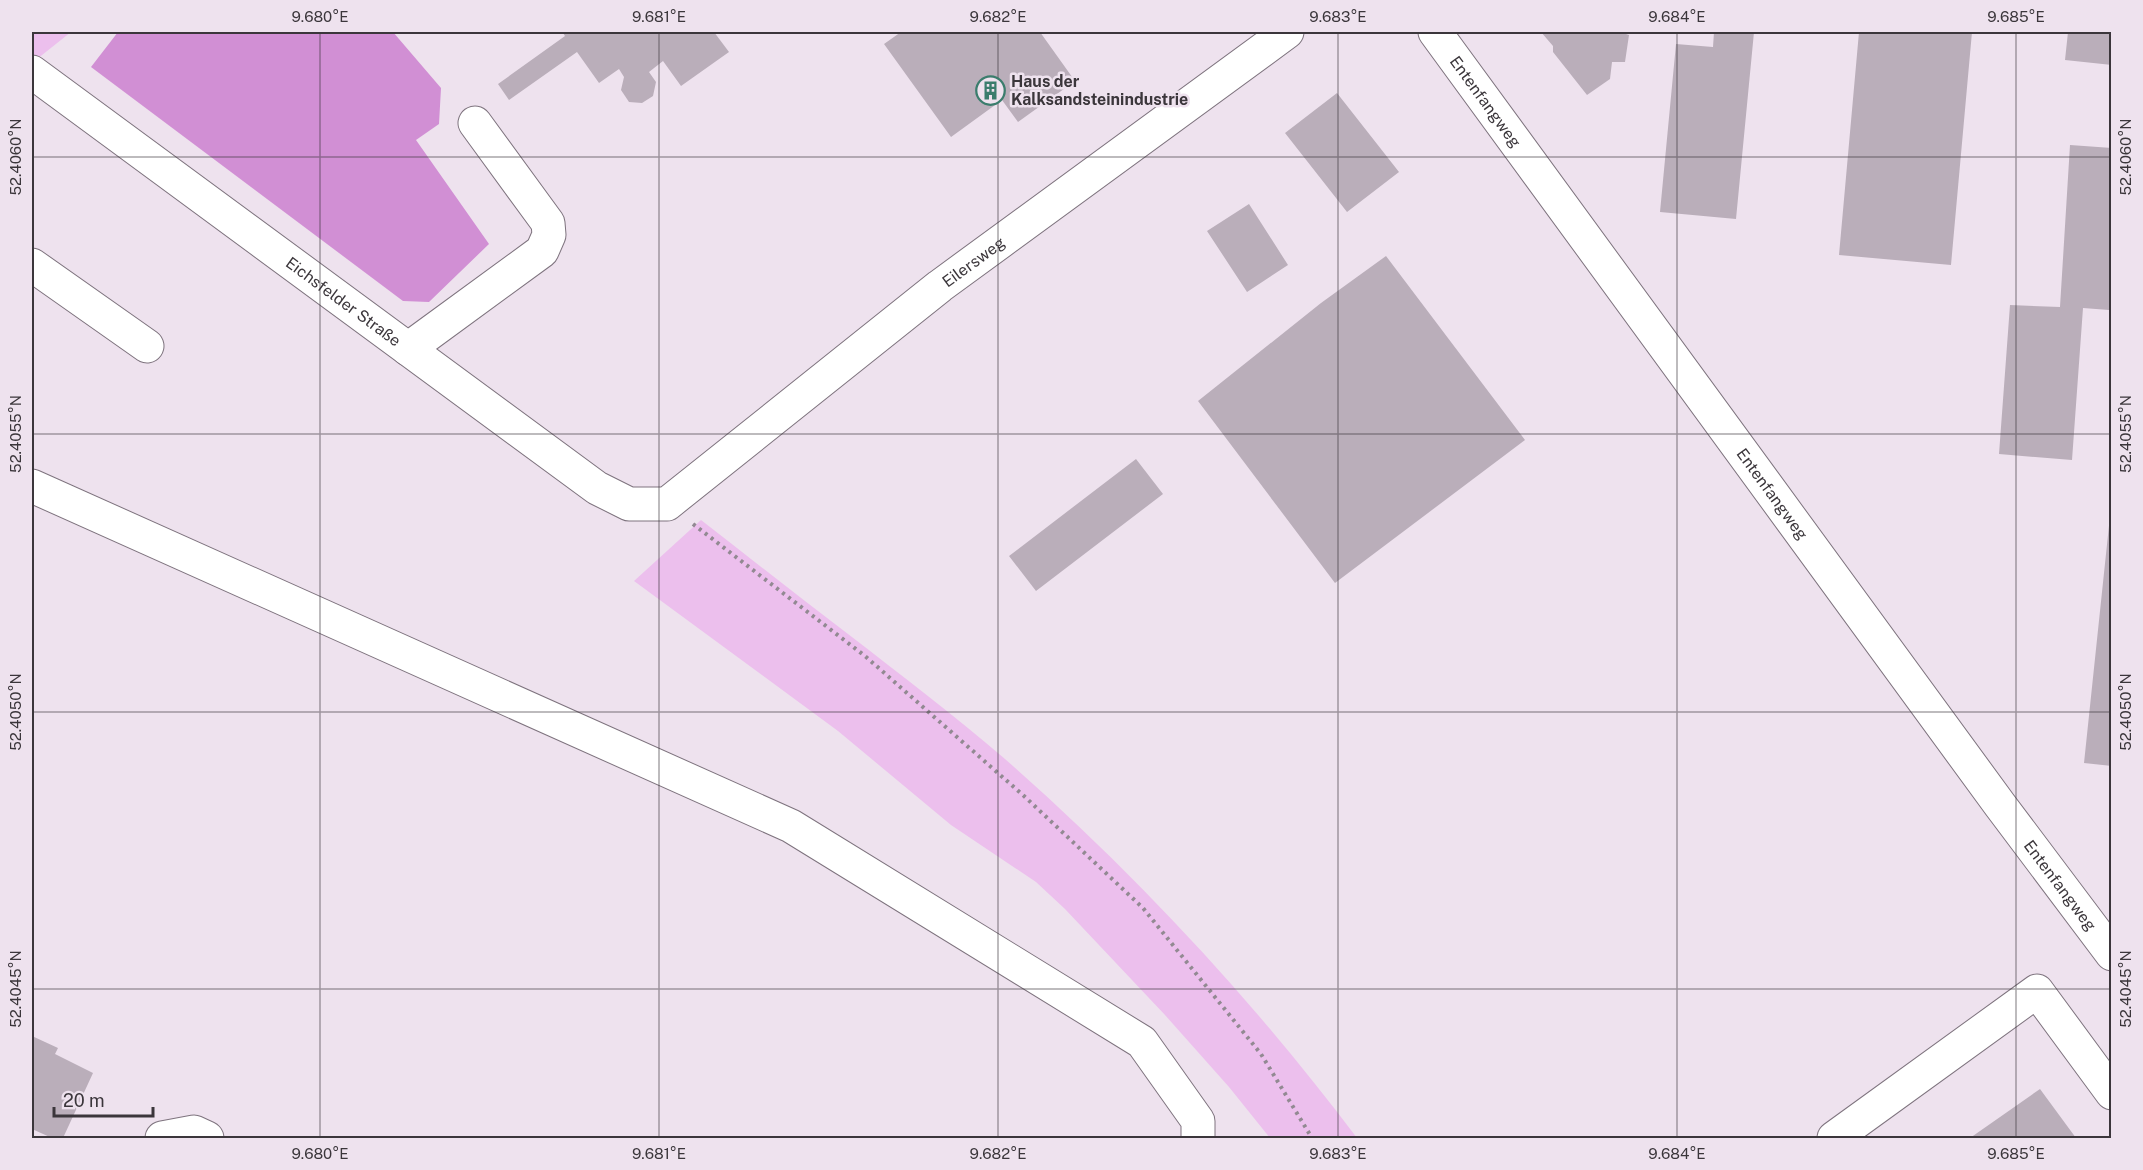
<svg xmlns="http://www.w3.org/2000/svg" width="2143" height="1170" font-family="'Public Sans',sans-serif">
  <rect width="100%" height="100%" fill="#eee2ee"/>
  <path fill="#ecbfed" d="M32 32H71L32 63Z
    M701 520C750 558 799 597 848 634 901 675 954 715 1005 759 1135 873 1253 1000 1357 1138H1270L1229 1087 1165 1015 1065 909 1036 882 951 825 838 731 634 581Z"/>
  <path fill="#d18fd4" d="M118 32H393L441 88 439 124 416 140 489 244 429 302 403 301 91 67Z"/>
  <path fill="#baaeba" d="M566 32H714L729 52 681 86 663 61 649 72 656 82 653 96 642 103 629 102 621 90 624 77 619 69 599 83 577 52 509 100 498 84 565 36 563 33Z
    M901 32H1040L1075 81 1018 122 1002 100 951 137 884 44Z
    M1541 32H1624L1623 33 1629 35 1625 62H1612L1610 79 1587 95 1553 52V46Z
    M1714 32H1754L1736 219 1660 212 1676 44 1713 47Z
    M1859 32H1972L1951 265 1839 255Z
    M2068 32H2112V65L2065 60Z
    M1337 93 1399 172 1347 212 1285 133Z
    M2070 145 2112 148V266L2109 310 2083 308 2072 460 1999 454 2010 305 2060 307Z
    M1249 204 1288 265 1247 292 1207 231Z
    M1386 256 1525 440 1335 583 1198 401 1321 303Z
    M1136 459 1163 494 1036 591 1009 556Z
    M2110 516H2112V766L2084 763Z
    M32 1036 58 1048 55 1054 93 1073 63 1138H52L32 1129Z
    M2040 1089 2076 1138H1970Z"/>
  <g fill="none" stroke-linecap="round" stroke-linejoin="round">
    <defs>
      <g id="minor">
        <path id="s1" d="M1435 32 2000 805 2112 954"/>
        <path id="s2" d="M32 72 597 488 629 504H667L940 286 1287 32"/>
        <path d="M32 265 147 346"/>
        <path d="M408 349 542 251 549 235 548 223 475 123"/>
        <path d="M32 486 791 826 1142 1042 1198 1121V1138"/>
        <path d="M162 1138 194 1132 207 1138"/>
        <path d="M1834 1138 2037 991 2112 1093"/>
      </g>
    </defs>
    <use href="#minor" stroke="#7e737e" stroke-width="35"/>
    <path stroke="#928992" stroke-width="4" stroke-dasharray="3 4.5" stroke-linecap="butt" d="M693 524 865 656 1024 796 1143 908 1261 1054 1312 1138"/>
    <use href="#minor" stroke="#fff" stroke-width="33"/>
  </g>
  <path fill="none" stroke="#3b363b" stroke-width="1.5" stroke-opacity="0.45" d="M320 32V1138M659 32V1138M998 32V1138M1338 32V1138M1677 32V1138M2016 32V1138M32 157H2112M32 434H2112M32 712H2112M32 989H2112"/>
  <defs>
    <symbol id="building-ring" viewBox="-11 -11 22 22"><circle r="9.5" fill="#eee2ee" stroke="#3b7d6d" stroke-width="1.5"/><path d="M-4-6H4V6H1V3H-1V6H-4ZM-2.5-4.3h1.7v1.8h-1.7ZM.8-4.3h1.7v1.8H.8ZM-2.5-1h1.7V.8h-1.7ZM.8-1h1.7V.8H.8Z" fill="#3b7d6d"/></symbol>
  </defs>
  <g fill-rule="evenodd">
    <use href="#building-ring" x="974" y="74" width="33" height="33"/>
  </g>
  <g text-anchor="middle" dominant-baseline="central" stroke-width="5" stroke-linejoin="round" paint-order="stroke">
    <g font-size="16" font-weight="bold" fill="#3b363b" stroke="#eee2ee" text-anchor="start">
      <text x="1011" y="81">Haus der<tspan x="1011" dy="18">Kalksandsteinindustrie</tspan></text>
    </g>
    <g font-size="16" fill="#3b363b" stroke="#eee2ee">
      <text stroke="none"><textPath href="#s1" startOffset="86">Entenfangweg</textPath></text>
      <text stroke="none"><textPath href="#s2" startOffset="1166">Eilersweg</textPath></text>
      <text stroke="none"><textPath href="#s2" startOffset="387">Eichsfelder Straße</textPath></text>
      <text stroke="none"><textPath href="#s1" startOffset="572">Entenfangweg</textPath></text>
      <text stroke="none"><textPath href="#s1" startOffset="1058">Entenfangweg</textPath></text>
    </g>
  </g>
  <rect width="2143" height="1170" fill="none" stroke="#eee2ee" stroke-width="66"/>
  <path d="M54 1107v9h99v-9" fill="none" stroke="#3b363b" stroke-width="3"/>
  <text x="63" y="1107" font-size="18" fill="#3b363b" stroke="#eee2ee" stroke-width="4.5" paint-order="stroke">20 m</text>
  <rect x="33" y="33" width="2077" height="1104" fill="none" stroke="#3b363b" stroke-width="2"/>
  <g font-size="15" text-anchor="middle" fill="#3b363b">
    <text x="320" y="22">9.680°E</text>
    <text x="659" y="22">9.681°E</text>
    <text x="998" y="22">9.682°E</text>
    <text x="1338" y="22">9.683°E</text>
    <text x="1677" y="22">9.684°E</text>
    <text x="2016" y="22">9.685°E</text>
    <text transform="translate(16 157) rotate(-90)" y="5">52.4060°N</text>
    <text transform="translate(2126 157) rotate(-90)" y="5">52.4060°N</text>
    <text transform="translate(16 434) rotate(-90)" y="5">52.4055°N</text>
    <text transform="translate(2126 434) rotate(-90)" y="5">52.4055°N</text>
    <text transform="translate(16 712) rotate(-90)" y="5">52.4050°N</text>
    <text transform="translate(2126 712) rotate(-90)" y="5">52.4050°N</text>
    <text transform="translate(16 989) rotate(-90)" y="5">52.4045°N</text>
    <text transform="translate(2126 989) rotate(-90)" y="5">52.4045°N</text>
    <text x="320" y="1159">9.680°E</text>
    <text x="659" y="1159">9.681°E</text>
    <text x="998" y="1159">9.682°E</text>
    <text x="1338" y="1159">9.683°E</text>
    <text x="1677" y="1159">9.684°E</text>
    <text x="2016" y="1159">9.685°E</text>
  </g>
</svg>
